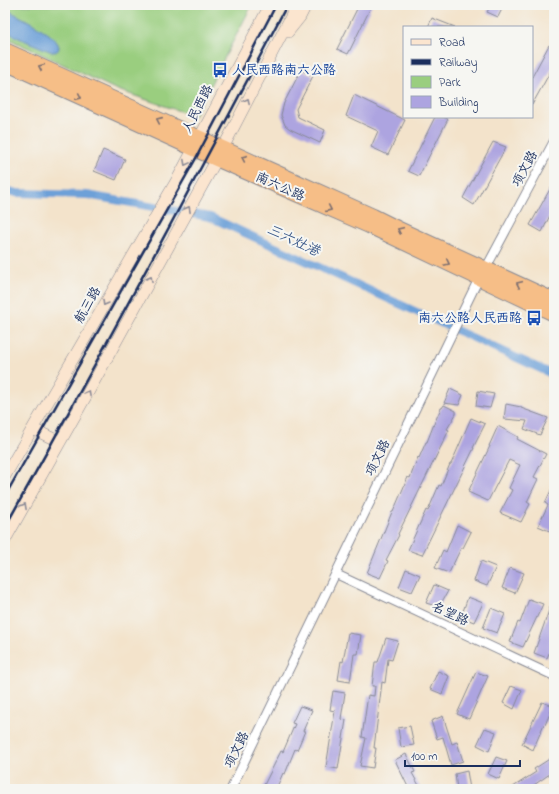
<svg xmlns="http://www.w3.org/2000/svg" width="559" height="794" font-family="'Indie Flower','LXGW WenKai TC',sans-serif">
  <rect width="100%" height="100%" fill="#f6f6f2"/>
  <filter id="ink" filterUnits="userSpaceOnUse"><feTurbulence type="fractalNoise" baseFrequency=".025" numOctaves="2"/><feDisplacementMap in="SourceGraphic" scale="8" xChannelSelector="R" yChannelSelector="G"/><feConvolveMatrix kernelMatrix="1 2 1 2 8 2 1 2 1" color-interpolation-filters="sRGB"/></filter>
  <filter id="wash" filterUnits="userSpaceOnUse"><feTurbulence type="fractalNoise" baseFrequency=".012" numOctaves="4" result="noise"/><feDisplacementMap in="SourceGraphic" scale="16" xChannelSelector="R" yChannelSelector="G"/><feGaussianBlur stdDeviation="0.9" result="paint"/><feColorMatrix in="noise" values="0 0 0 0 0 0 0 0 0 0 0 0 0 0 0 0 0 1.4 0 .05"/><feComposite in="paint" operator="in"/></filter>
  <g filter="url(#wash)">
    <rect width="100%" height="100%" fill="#f3e3cb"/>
    <path fill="#9ace7f" stroke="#5a7e6e" d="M5 5H252L194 116 115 89 5 37Z"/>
    <path fill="#6da0d8" stroke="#44689b" d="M5 9C15 14 60 35 59 48 58 52 55 52 52 52L21 39 5 31Z"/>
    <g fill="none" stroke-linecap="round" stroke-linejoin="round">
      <path stroke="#6da0d8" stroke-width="8" d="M5 190 17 193 87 195 210 217 554 375"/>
    </g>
    <g id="blocks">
      <path fill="#ada4e0" d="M359 5H372L348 54 337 49Z
        M491 5H504L498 17 487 12Z
        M432 18 455 27H428Z
        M549 45 554 47V65L532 105V77Z
        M301 70 313 76 296 109 298 117 325 130 320 143 290 129 285 125 281 115 284 103Z
        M354 95 405 120 388 155 371 147 378 131 346 116Z
        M435 117H443L448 119 419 176 408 171Z
        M493 142 506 147 474 205 463 198Z
        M103 150 125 159 116 180 94 171Z
        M554 182V207L542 232 530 225Z
        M450 389 463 395 459 405 444 403Z
        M478 391 494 394 490 408 476 406Z
        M506 404 521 407V408L548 418 540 435 524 429 527 421 504 419Z
        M444 405 456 411V414L447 429 449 430 398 534 399 535 386 560 388 561 380 578 367 573 392 512H393L408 477 410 478 418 457 419 458 426 442H427L434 424 441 408H442Z
        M471 418 485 424 473 448H474L422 555 408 550 426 510 428 511 439 485 441 486 450 464H451Z
        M498 426 518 437 517 439 546 454 534 477 538 479 527 502 530 504 521 522 500 513 512 490 509 488 520 465 509 460 488 501 468 492 490 446H489Z
        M554 484V533L538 526 548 505 545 503Z
        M457 525 471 532 463 548H461L449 573 435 568 443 550 446 552Z
        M481 561 496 567 487 586 474 581Z
        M510 568 524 573 515 593 502 588Z
        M406 569 420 575 412 592 399 587Z
        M434 585 448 591 439 607 426 603Z
        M468 597 483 603 474 622 461 617Z
        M529 599 543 604 523 647 510 642 518 622 520 623Z
        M553 599H554V642L547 658 534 653Z
        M491 608 505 614 497 633 483 628Z
        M348 633 361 635 358 654H354L350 682 338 680 341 661 343 662Z
        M386 638 398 641 392 660 388 659 385 683 382 682 374 748H376L373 768 360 766 366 738 362 737 368 695 374 696 375 686H372L375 662H378Z
        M438 671 449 676 442 694 430 689Z
        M476 672 488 676 469 719 457 714Z
        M511 686 522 690 514 709 503 703Z
        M333 691 345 693 341 719 346 720 338 769 326 767 335 711 330 710Z
        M542 702 553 706 545 725 544 724 533 750 522 744Z
        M300 706 312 710 303 731H305L297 750 295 749 285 774 283 773 276 789H262L281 751 283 752 295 724 292 723Z
        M443 716 452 744 457 742 463 761 451 765 443 737 437 739 431 721Z
        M410 726 414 745 401 747 398 728Z
        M485 728 496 732 489 751 477 745Z
        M406 754 415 772 412 773 421 789H409L395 760Z
        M554 756V771L534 785 536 787 532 789H510L536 772 534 769Z
        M496 757 507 761 499 779 488 774Z
        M467 771 470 789H457L455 774Z"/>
    </g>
  </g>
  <g filter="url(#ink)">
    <use href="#blocks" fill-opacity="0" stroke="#878994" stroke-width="1"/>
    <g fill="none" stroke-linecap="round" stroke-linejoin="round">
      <defs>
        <path id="street" d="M336 574 554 676
          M231 789 479 278 486 268 554 141"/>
        <path id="secondary" d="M288 32 300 17 306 5
          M33 429 60 442
          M5 476 178 178 270 5
          M5 540 85 398 223 148 297 5"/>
        <path id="highway" d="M5 50 373 216 397 228 554 300
          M5 63 216 159 369 226 554 314"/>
      </defs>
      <use href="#street" stroke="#878994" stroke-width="10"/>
      <use href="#secondary" stroke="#878994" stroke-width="12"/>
      <use href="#highway" stroke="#878994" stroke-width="16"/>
      <use href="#street" stroke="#fff" stroke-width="8"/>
      <use href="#secondary" stroke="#fbe5cf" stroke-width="11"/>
      <use href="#highway" stroke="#f6be87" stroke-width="14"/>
      <path stroke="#1b2f5e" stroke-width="2.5" d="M5 496 195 160 276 5
        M5 527C102 354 195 180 287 5"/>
    </g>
    <defs><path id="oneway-chevron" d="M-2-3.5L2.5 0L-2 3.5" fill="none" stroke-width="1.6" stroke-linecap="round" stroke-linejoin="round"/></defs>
    <g stroke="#7e6f70">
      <use href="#oneway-chevron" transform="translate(41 67) rotate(-156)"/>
      <use href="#oneway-chevron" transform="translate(79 97) rotate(24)"/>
      <use href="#oneway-chevron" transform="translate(159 120) rotate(-156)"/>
      <use href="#oneway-chevron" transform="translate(244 158) rotate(-156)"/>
      <use href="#oneway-chevron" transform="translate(329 209) rotate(24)"/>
      <use href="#oneway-chevron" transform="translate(400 230) rotate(-155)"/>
      <use href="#oneway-chevron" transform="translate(447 263) rotate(25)"/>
      <use href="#oneway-chevron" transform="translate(519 284) rotate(-155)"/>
    </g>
    <g stroke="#8b8a96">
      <use href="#oneway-chevron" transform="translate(247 101) rotate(-62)"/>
      <use href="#oneway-chevron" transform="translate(186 163) rotate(118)"/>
      <use href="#oneway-chevron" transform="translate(188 209) rotate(-61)"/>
      <use href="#oneway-chevron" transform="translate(150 279) rotate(-61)"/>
      <use href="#oneway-chevron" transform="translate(105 303) rotate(120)"/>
      <use href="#oneway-chevron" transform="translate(88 393) rotate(-61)"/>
      <use href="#oneway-chevron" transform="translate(24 506) rotate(-61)"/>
    </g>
  </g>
  <defs>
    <symbol id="bus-bare" viewBox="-9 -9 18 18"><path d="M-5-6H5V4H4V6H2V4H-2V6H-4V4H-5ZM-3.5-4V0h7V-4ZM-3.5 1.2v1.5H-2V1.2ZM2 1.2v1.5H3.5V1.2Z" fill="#1a4fb4" stroke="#f6f6f2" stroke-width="2.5" paint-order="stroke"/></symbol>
  </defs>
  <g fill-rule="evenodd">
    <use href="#bus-bare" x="209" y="59" width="22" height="22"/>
    <use href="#bus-bare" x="523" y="307" width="22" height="22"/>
  </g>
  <g text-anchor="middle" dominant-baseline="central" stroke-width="4" stroke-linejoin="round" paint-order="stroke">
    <g font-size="13" fill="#164399" stroke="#f6f6f2" text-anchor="start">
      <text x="232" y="70">人民西路南六公路</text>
      <text x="522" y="318" text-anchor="end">南六公路人民西路</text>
    </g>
    <g font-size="13" fill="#1b2f5e" stroke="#f6f6f2">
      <text transform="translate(198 109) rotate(-63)">人民西路</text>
      <text transform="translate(525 169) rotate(-62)">项文路</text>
      <text transform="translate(280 187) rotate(24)">南六公路</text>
      <text transform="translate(88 305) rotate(-60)">航三路</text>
      <text transform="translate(378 458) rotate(-64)">项文路</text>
      <text transform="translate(450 614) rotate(25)">名望路</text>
      <text transform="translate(237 750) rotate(-64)">项文路</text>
    </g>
    <g font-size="14" font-style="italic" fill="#385789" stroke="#f6f6f2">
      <text transform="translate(293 241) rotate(25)">三六灶港</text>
    </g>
  </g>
  <rect width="559" height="794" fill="none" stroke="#f6f6f2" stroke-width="20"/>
  <rect x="403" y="26" width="130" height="92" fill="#f6f6f2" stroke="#9ea6b7"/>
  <rect x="411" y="39" width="20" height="6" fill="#fbe5cf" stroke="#9ea6b7"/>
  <text x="439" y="46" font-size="12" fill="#1b2f5e">Road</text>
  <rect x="411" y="59" width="20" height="6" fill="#1b2f5e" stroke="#9ea6b7"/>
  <text x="439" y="66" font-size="12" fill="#1b2f5e">Railway</text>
  <rect x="411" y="76" width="20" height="12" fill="#9ace7f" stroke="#9ea6b7"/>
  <text x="439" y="86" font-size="12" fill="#1b2f5e">Park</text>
  <rect x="411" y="96" width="20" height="12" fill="#ada4e0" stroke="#9ea6b7"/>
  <text x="439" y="106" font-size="12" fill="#1b2f5e">Building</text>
  <path d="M405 760v6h115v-6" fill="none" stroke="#1b2f5e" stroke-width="2"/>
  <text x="411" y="760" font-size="12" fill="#1b2f5e" stroke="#f6f6f2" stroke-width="3" paint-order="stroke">100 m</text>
</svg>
